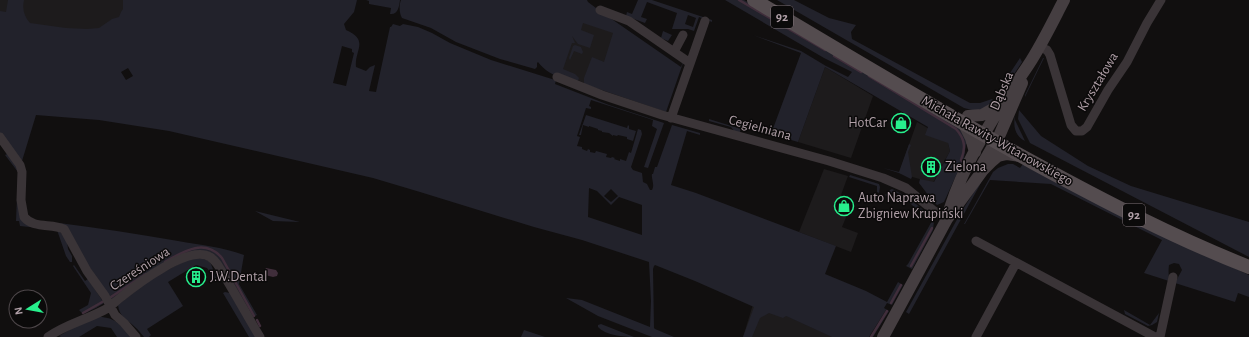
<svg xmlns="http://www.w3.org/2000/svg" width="1249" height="337" font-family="'Alegreya Sans',sans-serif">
  <rect width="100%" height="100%" fill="#110f0f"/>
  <path fill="#1d1b1c" d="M0 0H152L103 37 0 23Z
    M584 0 681 68 584 83 559 72Z
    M825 67 873 96 851 158 798 142Z
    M917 122 947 139 950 151 933 183 899 173Z
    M824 169 848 176 841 195 853 200 842 227 858 233 851 252 799 232Z
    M754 301 833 337H743Z"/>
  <path fill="#22222b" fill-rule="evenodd" d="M8 0H24C22 9 24 16 30 23L66 28 87 29 99 28 112 19 119 17 121 12 123 9V0H357L354 12 344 24 346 30C370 41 354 50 356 67L366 71 370 67 375 65 369 91 376 92 390 27H391L393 24 400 26 403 24 418 27 432 33 450 43 491 60 555 80H556L555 84 609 105 664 123 648 168 644 167 657 129 652 126 653 120 591 100 589 106 591 107V109L586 108 577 136 580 137 577 146 582 147V149L587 151 588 149 590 150V152L595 153 596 151 607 154 606 157 611 158 612 157 615 158 614 159 620 161V159L626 161 629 152 631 153 638 129 641 130 642 134 631 167 633 170 642 173 643 182 647 184 650 190H652C655 184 651 179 652 174H653L655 167H657L672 125 700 133V135L687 131 671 185 696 193 836 246 825 274 866 291 887 302 898 282 903 285 892 305 887 303 884 308 889 311 873 337H872L888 311 886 310 869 337H832L786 316 783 318 769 313 760 318 752 337H743L754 307 695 281 655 265 654 266 653 269 654 328 655 329 674 337H652L598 316 566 298 582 300 650 327 651 301 649 262 582 240 534 227 420 192 373 178 169 131 99 120 36 115 22 161 24 167C25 181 20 206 29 218 18 207 23 184 24 169L18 157 0 133V11L6 12ZM342 46 352 49V52L354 53 346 86 333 83ZM128 68 133 76 126 80 121 72ZM589 188 597 191 611 205 619 197 642 205V235L588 217ZM611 189 618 196 611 202 604 196Z
    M366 0H400C399 7 398 15 390 14L391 8 369 4V1Z
    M401 0H587L588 2 600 11 681 67 683 62V63L666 112 584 84V78L592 57 604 62 613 33 583 23 581 30 594 35 590 48 578 44 572 36 575 43H572L563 69 575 74 579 78 578 81C561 77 550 77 538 62L537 63V67L535 69 500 59 456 42 431 28 402 18C399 13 399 5 401 0Z
    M638 0H652L712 20V22L699 17 694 31 688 29H672L677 13 647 2 641 17 647 19 645 23 626 16 627 12 632 14ZM688 15 696 18 693 27 685 24Z
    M725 0H744L961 128 969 144H966L964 158 944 202 937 205 932 200 919 183 920 179 934 182 950 151 948 143 925 135 928 127 825 67 798 142 771 134 801 53 753 35 801 51 826 66 848 77 852 72 824 58Z
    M777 0H794L829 18 856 25 851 32 852 39 970 103H980L992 99 997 103 976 111 964 108Z
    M663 31 672 35 668 41 661 38Z
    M575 45 581 47 583 52 582 54 574 51 570 60 569 58 573 46Z
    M1020 58 1022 62 1010 80 1006 79Z
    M1043 58H1044L1025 97V95Z
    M1019 110 1041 136 1088 166 1131 186 1249 222V257L1030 143 1018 119Z
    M586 115 627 128 628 125 629 126V129L636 131 633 141 627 139V137L618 135 617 136 613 135V136L609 133 602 132V131L598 130V129L589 126V127L583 125 581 135H579Z
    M1015 116V120L1025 141C1015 136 1013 126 1015 116Z
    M709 119 741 129 740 132 739 133 734 131 731 127 709 121Z
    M909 144 911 145 908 152 912 177 911 179 899 173 883 168 899 172Z
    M7 154 9 155 18 163 20 214 59 230 67 241 68 249 72 256V262H70L66 256 57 230 20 226 19 221H16L18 172 5 155Z
    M1008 164H1013L1020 168 1023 164 1125 217 1249 275V297L1238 293 1235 302 1175 283 1182 270 1179 264 1174 263 1169 265C1168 272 1169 275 1169 281L1144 273 1162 240 1051 184 990 180 965 224H964L993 172 998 168Z
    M850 175 879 184 880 187 879 193 877 192V186L849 177Z
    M981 181H982L909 314 906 312 960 214Z
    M892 189C904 194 927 211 934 221L933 230 912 269 906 266 908 264 932 221 897 193 893 191 888 197 885 195 890 190Z
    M255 211 300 222 273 221Z
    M59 223C99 228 138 234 178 241 200 245 222 247 244 255L239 284 257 315 253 317 223 265 202 251 112 300Z
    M190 258C213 259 209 259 216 278L214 279 211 273V271L210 272 207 268 196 265 168 282 183 306 147 329 151 335 149 337H144C141 334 139 330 135 327 128 320 119 317 118 305L149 280Z
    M74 265 85 281 88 279 104 303 96 308 79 316 83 314 79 310 88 305 91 293 73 266Z
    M225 292 230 293 256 337H249L223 293Z
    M1124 310 1150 325 1159 313 1157 322 1152 325 1148 326 1125 314Z
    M99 317C116 317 121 326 132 337H117L111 328 97 326 79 337H61L59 336 78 325Z
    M601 324 634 337C623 337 605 335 598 327V325Z
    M524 330 545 337H521Z"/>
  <path fill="#402e3b" d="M266 268 276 270 278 273 277 276 273 277 265 275 264 272Z"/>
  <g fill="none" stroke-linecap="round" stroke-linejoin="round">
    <path stroke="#402e3b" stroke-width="2.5" d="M739 0 825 50
      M834 56 861 72
      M869 76 956 129C965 139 966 148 961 160L962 161
      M165 262C184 251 205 238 222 258L254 316
      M911 266 932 228
      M111 297 146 274
      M891 303 901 285
      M83 313 104 301
      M257 320 260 326
      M871 337 887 311"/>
    <path stroke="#3a3437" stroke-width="9" d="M600 10 629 21 690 63
      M1039 47 1047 50 1050 55 1071 125 1076 131H1082L1087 127 1108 90 1127 62 1147 23 1161 0
      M674 52 683 35
      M557 77 602 95 662 115 829 161 883 178 906 188 933 210 947 219
      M671 118 705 21
      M0 137 20 165 22 172 21 200 24 217C34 229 51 223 64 229L87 271 105 296 115 315 124 323 136 337
      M976 241 1155 337
      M48 337C66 324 89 319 108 308 112 305 116 301 120 298 136 285 189 244 210 257 217 261 221 270 225 277 237 297 248 317 260 337
      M976 337 1016 263
      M1160 337 1173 277"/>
    <path stroke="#453e41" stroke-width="12" d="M968 116 982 115 1002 104
      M964 124 971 138 975 152
      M982 165 1000 134 1022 83
      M947 219C957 178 984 132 1007 97 1014 85 1022 75 1029 64 1042 44 1053 21 1064 0
      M883 337 947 219 983 170 991 162 998 156 1007 154 1021 156"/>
    <path stroke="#544c4f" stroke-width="14" d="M754 0C846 55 939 111 1034 163 1104 201 1175 238 1249 267"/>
  </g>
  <defs>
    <symbol id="shop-ring" viewBox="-11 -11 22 22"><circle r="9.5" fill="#0b0a0a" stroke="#27f08d" stroke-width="1.5"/><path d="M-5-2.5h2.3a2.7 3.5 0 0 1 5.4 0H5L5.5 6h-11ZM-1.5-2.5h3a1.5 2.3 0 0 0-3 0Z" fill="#27f08d"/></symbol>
    <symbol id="building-ring" viewBox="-11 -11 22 22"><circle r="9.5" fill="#0b0a0a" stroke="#27f08d" stroke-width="1.5"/><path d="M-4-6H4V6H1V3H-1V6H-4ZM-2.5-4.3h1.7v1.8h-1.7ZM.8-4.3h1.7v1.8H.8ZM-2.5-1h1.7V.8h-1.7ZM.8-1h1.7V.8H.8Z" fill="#27f08d"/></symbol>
  </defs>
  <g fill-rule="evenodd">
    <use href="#shop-ring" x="890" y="112" width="22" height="22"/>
    <use href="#building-ring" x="920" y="156" width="22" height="22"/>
    <use href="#shop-ring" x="833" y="195" width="22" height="22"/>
    <use href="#building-ring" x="185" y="266" width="22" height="22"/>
  </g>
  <g text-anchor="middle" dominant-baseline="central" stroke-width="3" stroke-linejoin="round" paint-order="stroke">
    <g fill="#0b0a0a" stroke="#7f7379" stroke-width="1">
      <rect x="771" y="6" width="22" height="22" rx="3"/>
      <rect x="1123" y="204" width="22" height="22" rx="3"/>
    </g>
    <g font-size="13" font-weight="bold" fill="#b1a0a8">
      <text x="782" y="17">92</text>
      <text x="1134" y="215">92</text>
    </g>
    <g font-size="14" fill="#b1a0a8" stroke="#0b0a0a">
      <text transform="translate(1098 82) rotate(-59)">Kryształowa</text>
      <text transform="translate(1002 91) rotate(-67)">Dąbska</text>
      <text transform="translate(760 128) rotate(15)">Cegielniana</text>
      <text transform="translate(997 141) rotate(29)">Michała Rawity-Witanowskiego</text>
      <text transform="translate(140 269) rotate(-33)">Czereśniowa</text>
    </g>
    <g font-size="14" fill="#b1a0a8" stroke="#0b0a0a" text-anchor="start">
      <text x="887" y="123" text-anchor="end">HotCar</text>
      <text x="945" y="167">Zielona</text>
      <text x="858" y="198">Auto Naprawa<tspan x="858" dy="16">Zbigniew Krupiński</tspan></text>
      <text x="210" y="277">J.W.Dental</text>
    </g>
  </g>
  <g transform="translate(28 309) rotate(259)"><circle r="19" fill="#0b0a0a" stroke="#4d4649"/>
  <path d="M0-3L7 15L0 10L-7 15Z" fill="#27f08d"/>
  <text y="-6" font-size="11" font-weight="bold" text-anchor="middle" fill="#b1a0a8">N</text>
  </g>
</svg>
